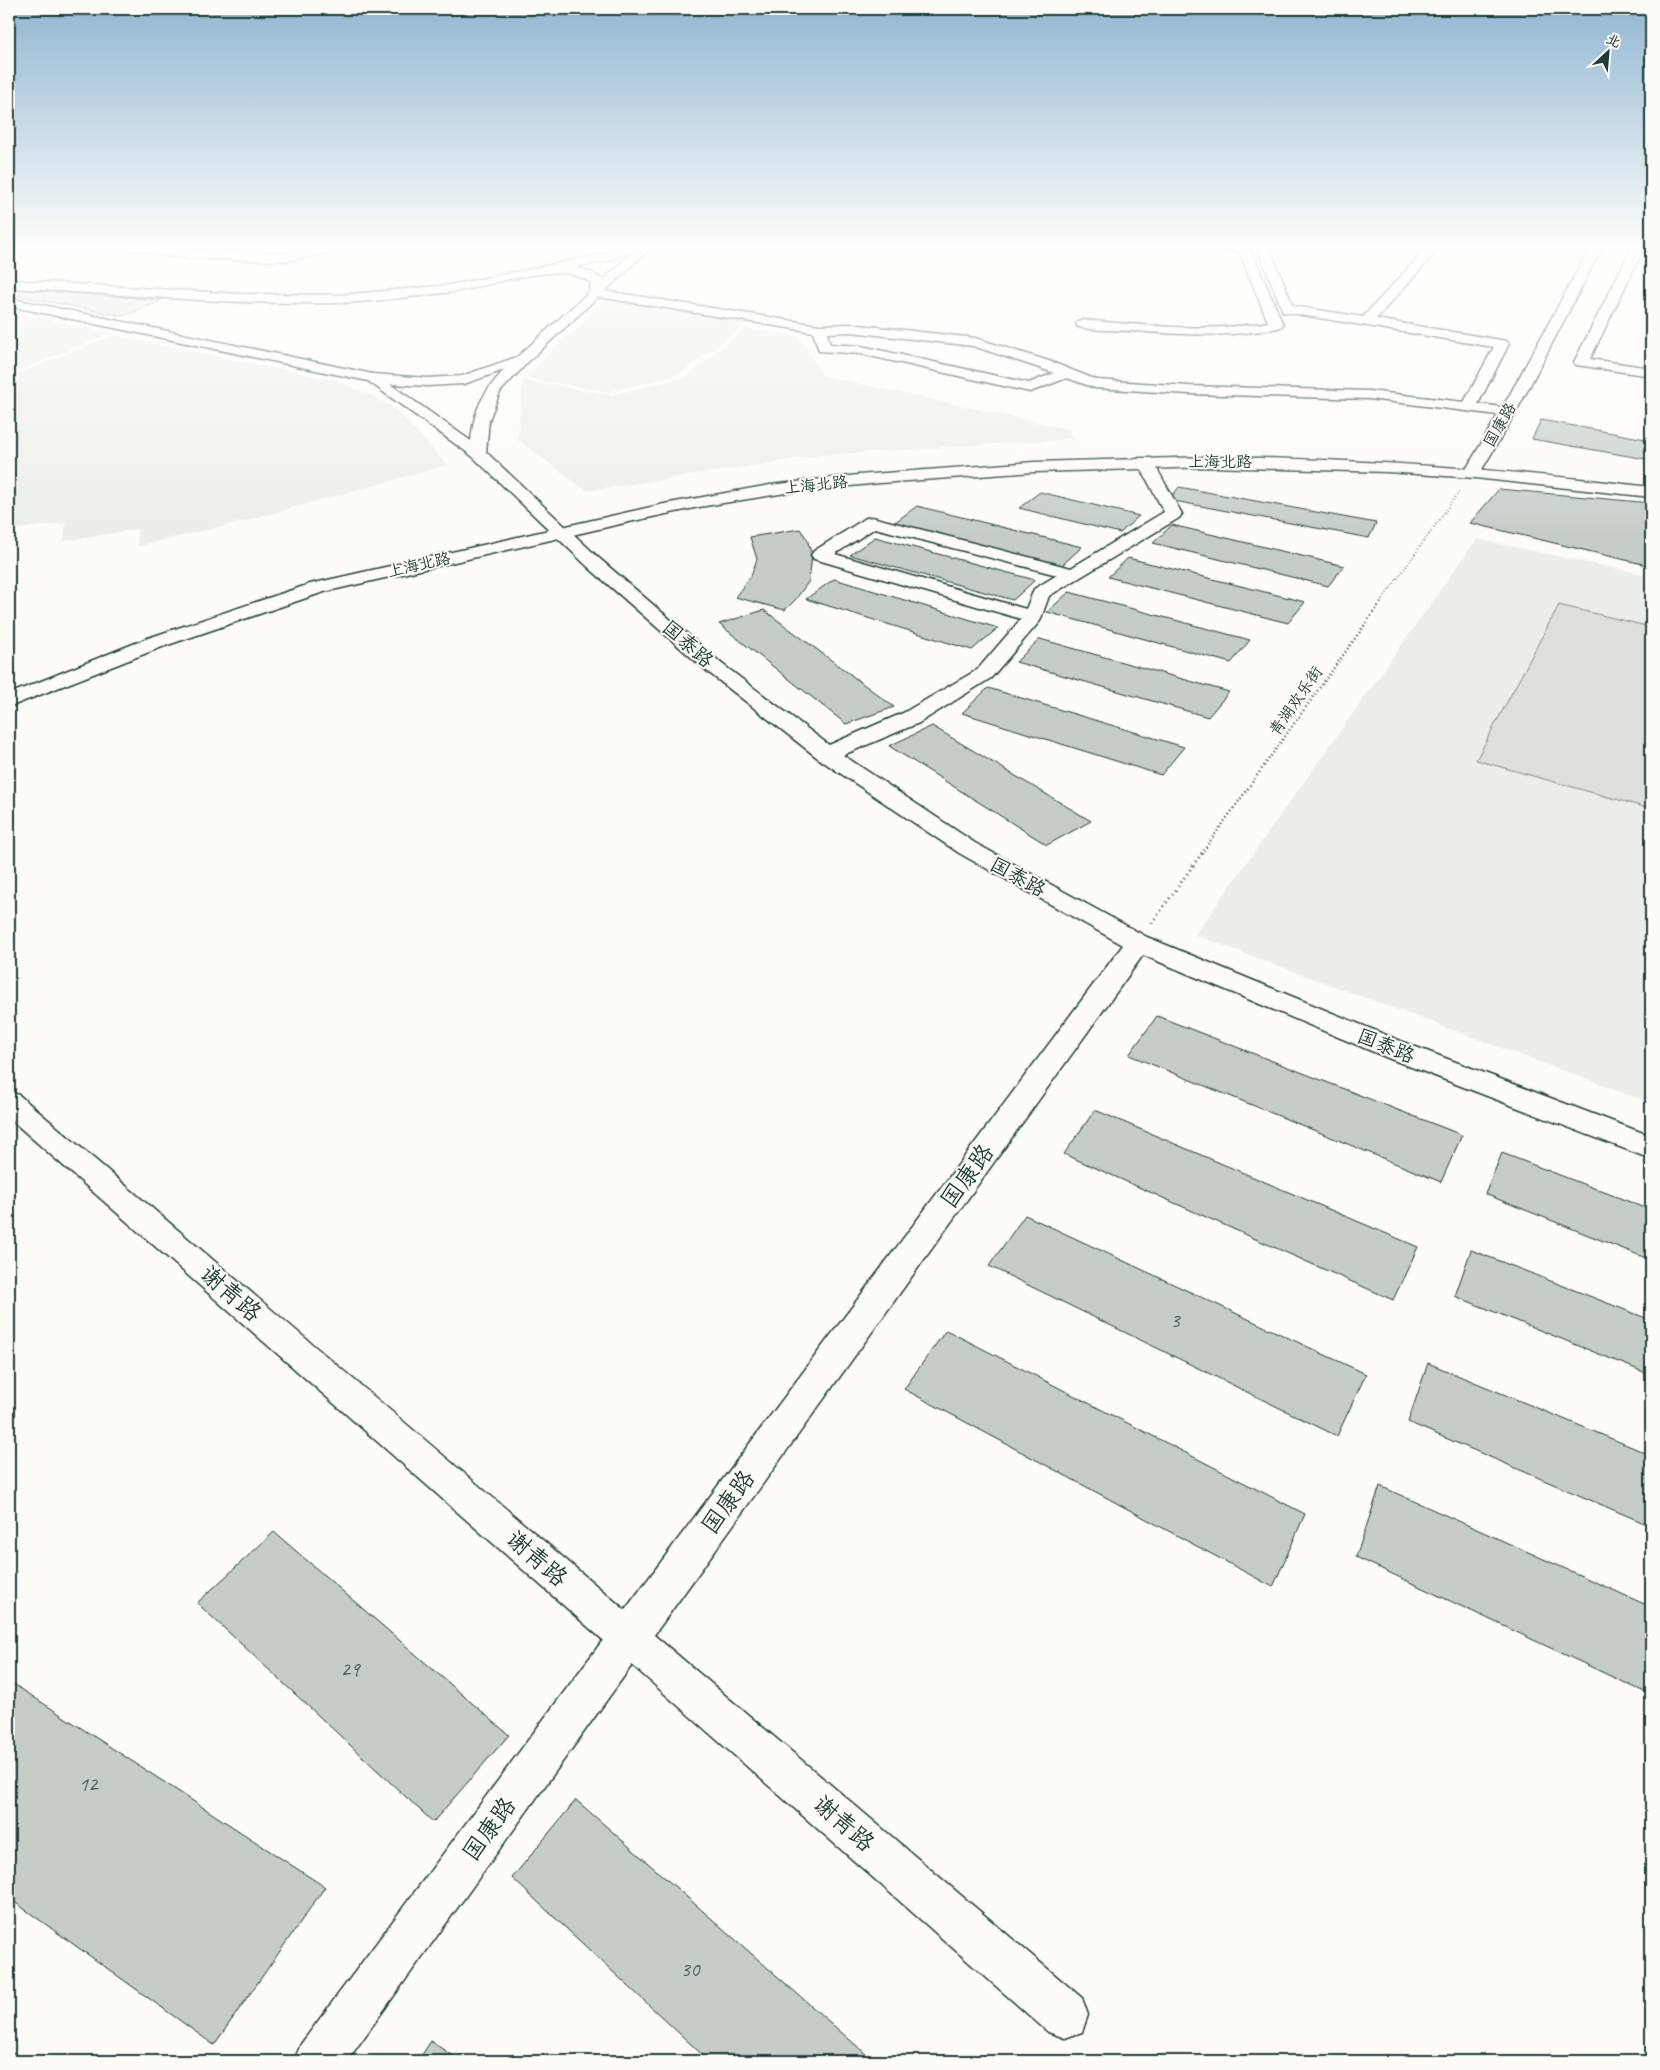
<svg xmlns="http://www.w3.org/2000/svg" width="1660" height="2070" font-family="Caveat,'LXGW WenKai TC',sans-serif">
  <rect width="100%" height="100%" fill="#fdfcf7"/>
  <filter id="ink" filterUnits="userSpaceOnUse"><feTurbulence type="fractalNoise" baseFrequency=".02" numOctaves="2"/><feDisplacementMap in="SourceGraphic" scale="10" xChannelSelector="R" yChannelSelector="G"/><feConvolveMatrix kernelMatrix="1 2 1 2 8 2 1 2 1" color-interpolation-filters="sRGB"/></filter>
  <g filter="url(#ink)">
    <path fill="#eceee9" d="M607 298 747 323 680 374 608 392 525 378Z
      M25 315 112 333 9 375V321Z
      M745 328 798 336 823 376 1068 429 1074 439 822 455 587 491 518 440 523 380 611 395 688 376Z
      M114 335 334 380 362 391 386 403 400 414 447 465 241 522 138 546 137 529 64 541 66 523 9 530V377Z
      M1477 539 1651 576V1103L1195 935Z"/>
    <path fill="#dde0db" stroke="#7e8e88" d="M9 289 163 300 123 316 9 294Z
      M1559 605 1651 627V809L1476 760Z"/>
    <path fill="#c6cdc7" stroke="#1f3d34" d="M1541 420 1651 440V460L1532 439Z
      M1179 487 1376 523 1369 538 1169 500Z
      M1499 489 1651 503V566L1470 523Z
      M1040 492 1139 516 1120 533 1019 508Z
      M917 506 1082 547 1061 566 894 523Z
      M1172 525 1344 566 1328 586 1153 543Z
      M800 529 807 539 812 555 809 581 795 600 785 610 735 597 751 576 757 559 750 537Z
      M875 537 1035 580 1013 600 850 555Z
      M1128 558 1305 602 1288 623 1108 577Z
      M834 579 998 628 972 650 806 599Z
      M1069 592 1250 640 1231 663 1047 612Z
      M764 610 894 707 846 724 719 624Z
      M1040 639 1229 692 1208 717 1016 662Z
      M988 688 1184 747 1161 775 962 713Z
      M932 726 1091 821 1047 845 889 746Z
      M1157 1016 1462 1135 1441 1182 1129 1055Z
      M1095 1110 1418 1247 1393 1300 1064 1154Z
      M1502 1153 1651 1210V1260L1485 1194Z
      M1025 1215 1366 1374 1337 1436 989 1266Z
      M1471 1250 1651 1320V1375L1455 1296Z
      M946 1330 1305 1514 1273 1587 904 1389Z
      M1428 1363 1651 1455V1526L1408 1422Z
      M1380 1486 1651 1607V1695L1356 1557Z
      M274 1532 509 1735 433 1822 197 1603Z
      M9 1681 325 1887 214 2045 9 1898Z
      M576 1800 874 2061H709L512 1878Z
      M431 2041 460 2061H418Z
      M9 2050 24 2061H9Z"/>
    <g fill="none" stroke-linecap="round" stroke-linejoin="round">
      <defs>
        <path id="minor" d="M125 246H156L181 250 285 253 324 246H352L346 250 285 261 181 258 131 250Z
          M625 246H650L651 248 605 291 819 325 851 324 975 338 1049 361 1097 380 1189 386 1369 391 1464 402 1494 347 1283 312 1257 246H1269L1293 306 1363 317 1423 252 1406 249 1404 246 1435 247 1437 250 1435 253 1376 319 1507 341 1509 344 1478 404 1503 407 1591 246H1603L1516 412 1481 471 1479 474H1467L1465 471 1498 415 1369 399 1189 394 1095 388 1067 378 1030 392 861 354 819 351 813 332 598 297 529 361 500 392 489 420 486 452 600 559 722 664 829 745 903 713 977 670 1021 619 814 559 811 555 814 551 866 518 872 517 1071 568 1164 512 1137 461 1139 458H1151L1182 514 1179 518 1049 596 1040 621 991 678 919 723 843 755 975 843 1147 937 1408 1044 1651 1136V1159L1388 1058 1143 955 654 1635 1082 1998 1088 2015 1082 2032 1065 2038 1048 2032 632 1665 347 2061H294L301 2044 603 1640 9 1118V1092L19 1095 625 1610 1123 945 959 853 819 759 708 672 588 567 472 456 368 381 9 306V298L373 374 427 378 462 376 517 357 589 292 591 283C557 257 484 290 444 293 409 297 373 302 338 303 229 305 119 294 9 288V280L240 294 340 295 450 285 600 255ZM634 251 603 280 593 273 576 267 607 261ZM851 332 973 346 1054 373 1029 383 861 346 830 344 827 333ZM504 370C482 394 474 409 471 441L390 384 427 386 464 384ZM875 528 1057 575 1034 589 1026 609 835 554Z
          M1175 246H1249L1283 324 1281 327C1233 339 1181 334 1132 331 1114 330 1095 331 1078 327L1076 324 1078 321 1083 320C1142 325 1210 333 1268 322L1239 251 1181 250Z
          M1633 246H1645L1590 359 1651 368V376L1576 365 1574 362Z"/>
        <path id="major" d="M1211 457C1358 459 1504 469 1651 487V497L1475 478 1387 472 1211 467 1034 472 880 483 792 492 699 507 629 522 324 592 162 647 9 707V694L148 638 310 584 664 504 770 485 858 475 1034 462Z"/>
      </defs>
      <use href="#minor" stroke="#1f3d34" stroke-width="3"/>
      <use href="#major" stroke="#1f3d34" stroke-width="3"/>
      <path stroke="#1f3d34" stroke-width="2" stroke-dasharray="0.5 2.5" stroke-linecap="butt" d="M1380 603 1459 492"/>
      <path stroke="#1f3d34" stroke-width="2.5" stroke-dasharray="1 3" stroke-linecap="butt" d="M1201 854 1381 602"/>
      <path stroke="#1f3d34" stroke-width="3" stroke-dasharray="1 4" stroke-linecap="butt" d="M1152 923 1202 853"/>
      <use href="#minor" fill="#fdfcf7" fill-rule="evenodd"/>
      <use href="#major" fill="#fdfcf7" fill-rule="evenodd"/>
    </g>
  </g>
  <linearGradient id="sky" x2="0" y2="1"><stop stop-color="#91b6d2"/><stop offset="0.46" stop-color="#fefefb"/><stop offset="1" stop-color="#fefefb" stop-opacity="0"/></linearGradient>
  <rect width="1660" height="536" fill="url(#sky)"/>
  <g text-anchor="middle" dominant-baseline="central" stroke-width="4" stroke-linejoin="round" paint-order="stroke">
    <g font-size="16" fill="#1f3d34" stroke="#fdfcf7">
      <text transform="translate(1500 425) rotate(-60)">国康路</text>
      <text x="1220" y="462">上海北路</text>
      <text transform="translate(816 485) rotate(-6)">上海北路</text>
      <text transform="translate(419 565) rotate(-13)">上海北路</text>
      <text transform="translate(1296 701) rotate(-55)">青湖欢乐街</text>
    </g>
    <g font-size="20" fill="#1f3d34" stroke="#fdfcf7">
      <text transform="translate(688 644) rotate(41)">国泰路</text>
      <text transform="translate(1018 877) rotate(29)">国泰路</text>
      <text transform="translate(1386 1046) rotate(22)">国泰路</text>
    </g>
    <g font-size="21" fill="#496159">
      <text x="1175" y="1320">3</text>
      <text x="350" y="1669">29</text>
      <text x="88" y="1784">12</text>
      <text x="690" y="1969">30</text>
    </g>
    <g font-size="24" fill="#1f3d34" stroke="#fdfcf7">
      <text transform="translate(967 1176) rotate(-54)">国康路</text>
      <text transform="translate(231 1293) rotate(41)">谢青路</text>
      <text transform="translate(728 1502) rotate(-54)">国康路</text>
      <text transform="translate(537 1558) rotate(41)">谢青路</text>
      <text transform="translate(844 1823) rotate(41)">谢青路</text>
      <text transform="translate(489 1829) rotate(-54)">国康路</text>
    </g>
  </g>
  <rect width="1660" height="2070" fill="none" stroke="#fdfcf7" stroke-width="30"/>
  <rect x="15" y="15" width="1630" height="2040" fill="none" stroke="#1f3d34" stroke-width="2" filter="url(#ink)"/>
  <g transform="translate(1608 52) rotate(26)" stroke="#fdfcf7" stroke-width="4" paint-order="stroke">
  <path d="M0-4L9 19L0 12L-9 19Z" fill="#1f3d34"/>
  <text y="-8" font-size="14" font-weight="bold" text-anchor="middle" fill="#1f3d34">北</text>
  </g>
</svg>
